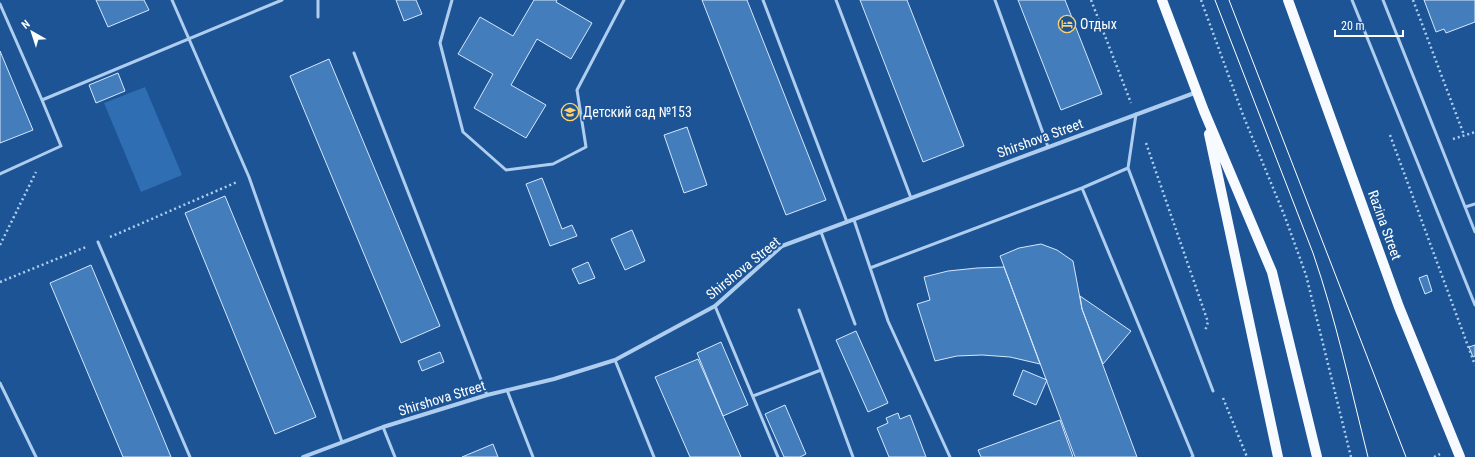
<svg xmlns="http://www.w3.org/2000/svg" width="1475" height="457" font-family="'Roboto Condensed',sans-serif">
  <rect width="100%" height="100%" fill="#1c5495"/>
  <path fill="#306eb3" d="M145 87 182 175 141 192 104 103Z"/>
  <path fill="#447dbc" stroke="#d5e7fb" d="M96 0H144L149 10 108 27Z
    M396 0H416L422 14 404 21Z
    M534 0H557L556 2 592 23 571 59 537 39 511 85 546 105 526 138 474 108 493 74 458 54 480 17 513 36Z
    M702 0H747L826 200 786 215Z
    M860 0H907L964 146 923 162Z
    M1018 0H1065L1102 94 1061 110Z
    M1424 0H1475V22L1446 33 1444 29 1436 32Z
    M0 51 33 130 0 143Z
    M329 59 440 326 401 343 290 76Z
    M118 73 125 91 96 103 89 85Z
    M687 127 707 185 684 193 664 135Z
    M542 178 562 229 572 225 577 236 550 246 526 184Z
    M225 196 316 417 275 434 185 213Z
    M632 230 645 261 625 270 611 239Z
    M1041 244 1057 250 1073 261 1082 309 1137 457H1075L1000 256 1019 248Z
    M588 262 595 278 579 284 572 269Z
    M91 265 155 418 171 457H123L50 283Z
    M1004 267 1040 364 1010 357 982 355 957 356 935 361 917 304 930 300 924 277 948 271 977 268Z
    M1427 275 1432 291 1425 294 1419 278Z
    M1080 296 1131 331 1103 364 1082 309Z
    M856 331 888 403 868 412 836 340Z
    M721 342 748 405 723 416 697 353Z
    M1475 345V356L1473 357 1469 347Z
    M440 352 444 362 422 371 418 361Z
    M698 359 741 457H690L655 377Z
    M1023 370 1047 380 1036 405 1013 395Z
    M785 405 806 454 800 457H784L765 414Z
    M898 413 900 419 910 415 926 457H889L877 428 888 423 886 418Z
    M1060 420 1073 457H981L978 450Z
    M493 444 498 457H462Z"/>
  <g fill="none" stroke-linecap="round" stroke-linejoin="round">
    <path stroke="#afceef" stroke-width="2.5" stroke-dasharray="2 3" stroke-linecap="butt" d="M1091 0 1131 103
      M1201 0 1243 115 1285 217 1306 275 1351 457
      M1413 0 1464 135
      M1390 135 1475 365
      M1453 139 1475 132
      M1146 143 1208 322 1205 331
      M110 237 237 182
      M0 245 36 172
      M0 282 86 247
      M1223 398 1247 457
      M1434 457 1440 454"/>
    <path stroke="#afceef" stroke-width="3" d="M172 0 249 177 342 442
      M318 0V17
      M452 0 440 43 463 132 506 170 553 164 586 147 577 90 624 0
      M763 0 847 222
      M836 0 911 198
      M995 0 1048 147
      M1352 0 1475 305
      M1383 0 1475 232
      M0 4 42 100
      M354 53 487 395
      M1128 168 1213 391
      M0 174 61 146 42 100 282 0
      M1082 188 1193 456 1192 457
      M1465 207 1475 204
      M854 220 888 321 950 457
      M821 232 855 324
      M98 242 190 457
      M870 268 1082 188 1128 168 1136 114
      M715 306 778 457
      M799 310 853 457
      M615 360 654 457
      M0 383 36 457
      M507 390 533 457
      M753 396 821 370
      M383 427 395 457"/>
    <path stroke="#afceef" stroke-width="4" d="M303 457 383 427 487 395 554 379 615 360 715 306 782 246 1197 92"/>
    <path stroke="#f7faff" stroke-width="10" d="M1162 0 1204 111 1272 272 1317 457
      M1288 0 1399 307 1460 457
      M1209 134 1278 457"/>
    <path stroke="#fff" stroke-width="1" d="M1215 0 1313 253C1336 320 1351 389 1368 457
      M1229 0 1406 457"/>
  </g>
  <defs>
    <symbol id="hotel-ring" viewBox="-11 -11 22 22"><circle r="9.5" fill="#1c5495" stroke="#ffd16d" stroke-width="1.5"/><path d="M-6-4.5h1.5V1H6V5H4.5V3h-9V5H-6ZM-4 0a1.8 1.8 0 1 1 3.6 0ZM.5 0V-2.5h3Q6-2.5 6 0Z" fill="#ffd16d"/></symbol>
    <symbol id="school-ring" viewBox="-11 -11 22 22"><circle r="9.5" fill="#1c5495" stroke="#ffd16d" stroke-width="1.5"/><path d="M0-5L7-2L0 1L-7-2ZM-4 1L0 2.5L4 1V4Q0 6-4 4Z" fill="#ffd16d"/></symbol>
  </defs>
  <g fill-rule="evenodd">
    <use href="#hotel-ring" x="1057" y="14" width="20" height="20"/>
    <use href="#school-ring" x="560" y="102" width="20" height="20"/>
  </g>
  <g text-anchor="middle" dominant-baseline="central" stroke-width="4" stroke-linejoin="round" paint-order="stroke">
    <g font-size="14" fill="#fff" stroke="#1c5495" text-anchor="start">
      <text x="1080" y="24">Отдых</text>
      <text x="583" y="112">Детский сад №153</text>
    </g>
    <g font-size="14" fill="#fff" stroke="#1c5495">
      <text transform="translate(1040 138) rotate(-20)">Shirshova Street</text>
      <text transform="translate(1385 225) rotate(70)">Razina Street</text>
      <text transform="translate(743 268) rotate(-39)">Shirshova Street</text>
      <text transform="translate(442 398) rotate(-17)">Shirshova Street</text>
    </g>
  </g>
  <g transform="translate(32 32) rotate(321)" stroke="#1c5495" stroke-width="3" paint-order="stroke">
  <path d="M0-3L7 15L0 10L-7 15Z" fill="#ffffff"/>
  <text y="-6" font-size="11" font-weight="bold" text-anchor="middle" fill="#ffffff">N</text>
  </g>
  <path d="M1335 30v6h68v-6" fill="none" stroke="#ffffff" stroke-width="2"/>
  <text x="1341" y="30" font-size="12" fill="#ffffff" stroke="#1c5495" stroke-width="3" paint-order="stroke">20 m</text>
</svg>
